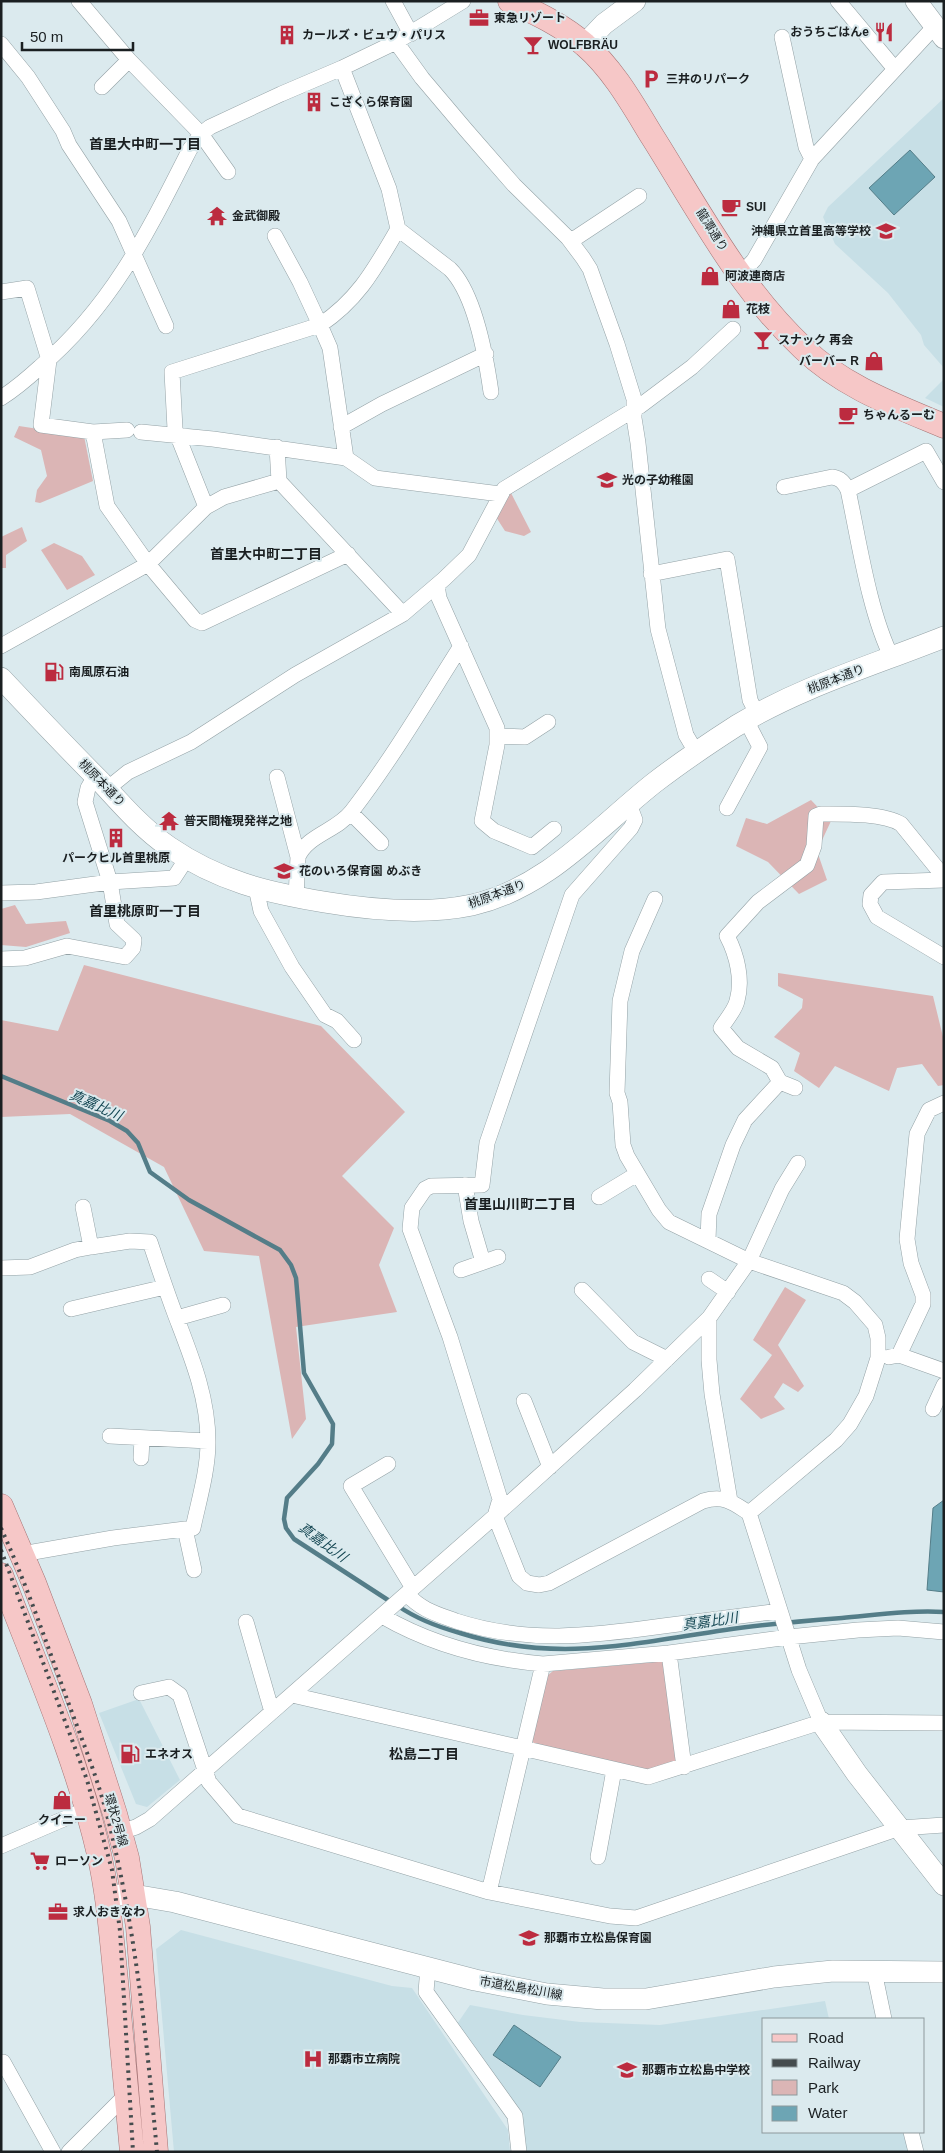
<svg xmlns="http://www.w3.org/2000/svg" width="945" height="2153" font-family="Helvetica,'Noto Sans JP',sans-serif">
  <rect width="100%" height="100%" fill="#dbeaee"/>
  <path fill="#c7dfe6" d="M944 98V368L924 345 921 335 888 293 835 244 823 217 828 207Z
    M944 379V407L925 398Z
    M139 1699 180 1780 147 1807 136 1804 99 1713Z
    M181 1930 392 1986 412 1988 508 2130 510 2152H174L156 1949Z
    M825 2001 829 2019H764V2132H904L909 2152H526L522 2114 457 2024 470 2005 523 2015 580 2022 660 2025Z"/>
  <path fill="#dbb5b5" d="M19 426 84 436 93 481 40 503 35 502 37 490 47 476 41 450 14 437Z
    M511 493 531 532 524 536 505 531 496 517 506 495Z
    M22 527 27 541 6 555V568H1V537Z
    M54 543 82 556 95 575 67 590 41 550Z
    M811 800 831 821 817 851 827 880 799 894 768 862 736 846 746 818 767 824Z
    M15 905 26 924 66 921 70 933 26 947 1 945V909Z
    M84 965 321 1026 405 1112 342 1176 394 1228 379 1265 397 1312 296 1327 306 1419 292 1439 259 1256 204 1251 164 1167 70 1114 1 1117V1020L58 1031Z
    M778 973 933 996 944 1041V1085L938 1086 922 1064 897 1068 889 1091 835 1066 819 1088 794 1071 800 1053 774 1037 802 1008 803 999 778 986Z
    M785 1287 806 1300 778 1345 804 1386 798 1392 783 1383 774 1397 785 1409 761 1419 740 1399 772 1355 753 1340Z
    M667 1661 671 1695 667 1697 681 1763 649 1773 535 1744 532 1741 548 1675 553 1671Z"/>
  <path fill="#6da5b4" stroke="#547d88" d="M910 150 935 177 894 215 869 188Z
    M944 1500V1592L927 1590 933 1508Z
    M514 2025 561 2057 540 2087 493 2055Z"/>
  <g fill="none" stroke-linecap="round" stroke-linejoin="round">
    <path stroke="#547d88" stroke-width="4.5" d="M1 1076 110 1121 127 1131 138 1143 150 1172 189 1200 280 1250 291 1265 296 1278 304 1373 333 1424 332 1444 318 1464 287 1498 284 1519 286 1528 294 1539 391 1602
      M398 1606C417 1619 438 1627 460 1633 555 1663 630 1644 725 1630 764 1624 803 1621 842 1618 876 1615 910 1610 944 1612"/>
    <defs>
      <path id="street" d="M79 1 129 60 201 134 228 172
        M393 1 411 34
        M838 1 895 69
        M782 37 806 147 812 159
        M396 42 422 78 466 130 514 185 568 238 583 258 590 269 617 344 634 399V418L638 443 658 629 686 735 696 752
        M1 44 28 77 63 131 69 145 119 221 166 326
        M342 68 389 189 398 229 450 269C475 294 486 357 491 392
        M102 87 129 60
        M571 241 639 196
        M740 275 754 260 812 159 935 26
        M1 292 27 288 49 360 41 425 93 432 127 430
        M1 398C15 389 28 378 40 367 112 306 148 232 190 149L201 134 210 127 281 94 342 68 396 42 463 1
        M341 427 382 404 486 354
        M93 432 107 506 148 564 195 620 202 623 348 554
        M141 432 213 439 346 458 375 478 500 494
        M277 447 279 481
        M346 458 330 348 320 325C359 299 375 268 398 229
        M784 487 832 477C840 478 844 482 848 490 859 541 869 612 892 658
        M848 490 926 451 944 482
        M206 507 175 429 172 372 320 325 300 282 275 236
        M651 574 727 559 750 700 757 714
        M437 585 439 598 497 728V745L482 821 494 831 532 847 554 829
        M1 646 148 564 206 507 224 497 279 481 403 614
        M498 736 525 737 548 722
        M277 777 298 857
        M107 789 128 772 191 742 295 675 403 614 444 579 469 555 504 489 640 406 692 367 733 329
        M629 804 635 820 631 828 572 895 487 1143 482 1185 431 1186 425 1189 412 1208 410 1229 450 1337 500 1499 495 1516 519 1576 527 1583 539 1585 549 1583 703 1501C724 1495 732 1502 749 1513L799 1670 821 1722
        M727 808 760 747 746 720
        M351 813 381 843
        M944 880 883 882 871 895 870 904 877 917 944 957
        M256 888 261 911 292 967 325 1015 337 1021 354 1040
        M1 893 36 892 110 882 85 802 88 788 95 776
        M296 897 298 857C307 835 337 831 352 811 392 759 426 701 461 646
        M655 899 632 951 620 1001 617 1093 620 1102 623 1145 627 1156 659 1210 669 1222 749 1261 843 1293 855 1302 875 1325 878 1338V1358L866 1396 850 1424 836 1440 749 1513
        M1 959 25 958 67 946 125 957 133 948 134 940 117 924 110 882 174 878 187 858
        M795 1088 780 1082 772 1068 738 1048 721 1028C726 1020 735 1010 737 1001 743 980 737 955 727 936L758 902 807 865 814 846 816 816 821 814C844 814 883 813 901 824L944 877
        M465 1185 471 1221 483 1262
        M599 1197 637 1174
        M83 1207 91 1247
        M708 1240 709 1214 733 1145 745 1120 780 1082
        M1 1268 30 1267 75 1250 91 1247 130 1241 150 1242C158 1266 166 1290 175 1314 191 1356 208 1396 208 1442 208 1470 199 1500 193 1528L113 1538 22 1554
        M461 1270 498 1257
        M709 1279 728 1292
        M582 1290 633 1342 667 1359
        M71 1309 165 1287
        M177 1318 223 1305
        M709 1318V1360L712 1394 730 1501
        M899 1355 923 1304V1295L911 1263 907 1239 917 1134 929 1110 944 1103
        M889 1357 899 1355 944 1371
        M524 1401 550 1467
        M933 1409 944 1385
        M110 1436 208 1441
        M141 1458 142 1439
        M388 1464 351 1486 413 1588
        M185 1529 194 1570
        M407 1594C421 1610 437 1614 456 1621 527 1644 591 1636 663 1626 702 1621 741 1616 780 1611
        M382 1616C432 1645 485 1659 543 1664
        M246 1622 272 1712
        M669 1653 684 1767
        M141 1693 169 1687 180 1695 209 1782 238 1816 489 1892 610 1916 636 1918 900 1828 944 1825
        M292 1695 648 1777 821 1722 944 1723
        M120 1832 136 1827 150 1819 495 1516 635 1390 709 1318 749 1261 782 1189 798 1163
        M1 1846 87 1809
        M598 1857 614 1770
        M489 1892 543 1664 669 1653 789 1637 858 1630 898 1628 944 1632
        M428 1967 426 1992 515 2116 519 2152
        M874 1971 884 2019
        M1 2063 3 2062 53 2152
        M911 2132 916 2152
        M69 2152 127 2094"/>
      <path id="secondary" d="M916 1 944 38
        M585 44 604 24 635 1
        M1 678C34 713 67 748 101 782 122 805 143 829 169 847 219 881 265 892 324 902 371 910 424 915 472 905 547 888 596 829 654 783 680 763 708 744 736 726 800 687 874 665 944 637
        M821 1722 857 1774 944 1885
        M107 1895H134L175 1902 475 1980 547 1994 603 1999H646L774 1977 833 1971 944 1972"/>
      <path id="primary" d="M510 1C536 13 564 26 585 45 613 69 633 105 652 136 698 209 739 288 803 348 842 386 894 405 944 426
        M1 1506 34 1583 80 1704 115 1814 127 1858 138 1927 156 2152
        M1 1575C36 1667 77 1759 99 1854 108 1893 111 1932 115 1971 121 2031 126 2091 132 2152"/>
    </defs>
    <use href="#street" stroke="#94a2a6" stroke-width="16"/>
    <use href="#secondary" stroke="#94a2a6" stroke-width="22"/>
    <use href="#primary" stroke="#a57475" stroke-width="25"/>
    <use href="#street" stroke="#fff" stroke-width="15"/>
    <use href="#secondary" stroke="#fff" stroke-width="21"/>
    <use href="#primary" stroke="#f6c7c7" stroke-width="24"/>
    <path stroke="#454c4e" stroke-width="4" stroke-dasharray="2.5 5" stroke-linecap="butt" d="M1 1528C25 1581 44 1636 64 1691 80 1735 99 1780 110 1827 136 1933 147 2043 157 2152
      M1 1550 87 1780 112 1870 120 1931 133 2152"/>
  </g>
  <defs>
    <symbol id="office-bare" viewBox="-9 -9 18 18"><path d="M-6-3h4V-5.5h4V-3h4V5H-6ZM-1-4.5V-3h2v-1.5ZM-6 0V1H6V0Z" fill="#bc2b3f" stroke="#dbeaee" stroke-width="2.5" paint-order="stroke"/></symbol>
    <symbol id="restaurant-bare" viewBox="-9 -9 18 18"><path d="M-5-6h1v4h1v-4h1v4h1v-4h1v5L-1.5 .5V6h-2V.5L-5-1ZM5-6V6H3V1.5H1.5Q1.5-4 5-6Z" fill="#bc2b3f" stroke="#dbeaee" stroke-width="2.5" paint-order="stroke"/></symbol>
    <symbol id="building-bare" viewBox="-9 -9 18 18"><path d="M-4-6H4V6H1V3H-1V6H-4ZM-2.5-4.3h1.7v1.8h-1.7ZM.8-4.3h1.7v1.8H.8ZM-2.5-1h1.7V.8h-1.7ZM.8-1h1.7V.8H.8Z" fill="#bc2b3f" stroke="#dbeaee" stroke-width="2.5" paint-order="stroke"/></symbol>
    <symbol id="bar-bare" viewBox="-9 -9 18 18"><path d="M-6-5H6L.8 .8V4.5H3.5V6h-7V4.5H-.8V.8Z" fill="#bc2b3f" stroke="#dbeaee" stroke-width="2.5" paint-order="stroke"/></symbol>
    <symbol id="parking-bare" viewBox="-9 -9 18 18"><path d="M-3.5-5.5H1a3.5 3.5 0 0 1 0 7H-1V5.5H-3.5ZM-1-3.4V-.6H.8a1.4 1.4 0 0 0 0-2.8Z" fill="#bc2b3f" stroke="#dbeaee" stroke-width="2.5" paint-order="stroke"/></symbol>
    <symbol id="cafe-bare" viewBox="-9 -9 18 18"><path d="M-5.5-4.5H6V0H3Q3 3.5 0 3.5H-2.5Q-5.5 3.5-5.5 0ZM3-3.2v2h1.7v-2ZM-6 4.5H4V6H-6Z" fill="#bc2b3f" stroke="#dbeaee" stroke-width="2.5" paint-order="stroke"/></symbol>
    <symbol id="temple-bare" viewBox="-9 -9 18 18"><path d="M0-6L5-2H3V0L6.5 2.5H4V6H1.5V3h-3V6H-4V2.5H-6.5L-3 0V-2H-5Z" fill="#bc2b3f" stroke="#dbeaee" stroke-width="2.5" paint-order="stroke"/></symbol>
    <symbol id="school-bare" viewBox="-9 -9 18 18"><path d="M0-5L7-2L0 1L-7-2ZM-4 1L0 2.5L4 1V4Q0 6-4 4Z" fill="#bc2b3f" stroke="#dbeaee" stroke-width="2.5" paint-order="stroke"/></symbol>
    <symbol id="shop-bare" viewBox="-9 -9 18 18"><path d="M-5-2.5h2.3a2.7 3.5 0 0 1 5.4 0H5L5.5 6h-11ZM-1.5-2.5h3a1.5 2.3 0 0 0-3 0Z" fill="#bc2b3f" stroke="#dbeaee" stroke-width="2.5" paint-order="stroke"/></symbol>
    <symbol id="fuel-bare" viewBox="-9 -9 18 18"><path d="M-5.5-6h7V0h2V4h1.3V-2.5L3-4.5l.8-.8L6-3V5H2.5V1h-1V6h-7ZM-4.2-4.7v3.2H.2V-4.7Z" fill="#bc2b3f" stroke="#dbeaee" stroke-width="2.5" paint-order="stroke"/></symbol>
    <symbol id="supermarket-bare" viewBox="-9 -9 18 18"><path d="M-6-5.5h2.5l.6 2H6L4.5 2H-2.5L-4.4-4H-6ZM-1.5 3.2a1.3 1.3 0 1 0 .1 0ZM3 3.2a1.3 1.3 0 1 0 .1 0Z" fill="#bc2b3f" stroke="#dbeaee" stroke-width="2.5" paint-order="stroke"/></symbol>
    <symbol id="hospital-bare" viewBox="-9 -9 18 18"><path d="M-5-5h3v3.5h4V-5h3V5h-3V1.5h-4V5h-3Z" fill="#bc2b3f" stroke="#dbeaee" stroke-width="2.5" paint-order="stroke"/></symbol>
  </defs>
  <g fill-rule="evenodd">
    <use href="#office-bare" x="465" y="4" width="28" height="28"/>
    <use href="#restaurant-bare" x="870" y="18" width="28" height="28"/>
    <use href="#building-bare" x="273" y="21" width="28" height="28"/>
    <use href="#bar-bare" x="519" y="31" width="28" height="28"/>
    <use href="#parking-bare" x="637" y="65" width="28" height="28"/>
    <use href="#building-bare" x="300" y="88" width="28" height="28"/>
    <use href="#cafe-bare" x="717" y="193" width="28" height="28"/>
    <use href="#temple-bare" x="203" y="202" width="28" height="28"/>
    <use href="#school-bare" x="872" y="217" width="28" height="28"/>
    <use href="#shop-bare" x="696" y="262" width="28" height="28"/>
    <use href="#shop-bare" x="717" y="295" width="28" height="28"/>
    <use href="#bar-bare" x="749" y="326" width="28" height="28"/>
    <use href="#shop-bare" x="860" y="347" width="28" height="28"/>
    <use href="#cafe-bare" x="834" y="401" width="28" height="28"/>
    <use href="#school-bare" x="593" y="466" width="28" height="28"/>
    <use href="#fuel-bare" x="40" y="658" width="28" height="28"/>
    <use href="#temple-bare" x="155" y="807" width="28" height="28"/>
    <use href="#building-bare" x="102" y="824" width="28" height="28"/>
    <use href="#school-bare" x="270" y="857" width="28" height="28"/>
    <use href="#fuel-bare" x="116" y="1740" width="28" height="28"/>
    <use href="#shop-bare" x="48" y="1786" width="28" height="28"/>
    <use href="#supermarket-bare" x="26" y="1847" width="28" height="28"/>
    <use href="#office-bare" x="44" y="1898" width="28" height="28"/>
    <use href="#school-bare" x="515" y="1924" width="28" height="28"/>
    <use href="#hospital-bare" x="299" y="2045" width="28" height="28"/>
    <use href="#school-bare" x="613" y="2056" width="28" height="28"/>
  </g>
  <g text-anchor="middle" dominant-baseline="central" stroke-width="4" stroke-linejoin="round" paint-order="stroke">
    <g font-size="12" font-weight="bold" fill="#1a1f21" stroke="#dbeaee" text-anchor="start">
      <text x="494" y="18">東急リゾート</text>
      <text x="869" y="32" text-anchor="end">おうちごはんe</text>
      <text x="302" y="35">カールズ・ビュウ・パリス</text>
      <text x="548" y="45">WOLFBRÄU</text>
      <text x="666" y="79">三井のリパーク</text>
      <text x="329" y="102">こざくら保育園</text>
      <text x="746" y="207">SUI</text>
      <text x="232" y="216">金武御殿</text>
      <text x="871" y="231" text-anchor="end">沖縄県立首里高等学校</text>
      <text x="725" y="276">阿波連商店</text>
      <text x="746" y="309">花枝</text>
      <text x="778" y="340">スナック 再会</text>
      <text x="859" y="361" text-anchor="end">バーバー R</text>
      <text x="863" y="415">ちゃんるーむ</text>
      <text x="622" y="480">光の子幼稚園</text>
      <text x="69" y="672">南風原石油</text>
      <text x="184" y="821">普天間権現発祥之地</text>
      <text x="116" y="858" text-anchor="middle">パークヒル首里桃原</text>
      <text x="299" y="871">花のいろ保育園 めぶき</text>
      <text x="145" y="1754">エネオス</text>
      <text x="62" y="1820" text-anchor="middle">クイニー</text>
      <text x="55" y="1861">ローソン</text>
      <text x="73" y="1912">求人おきなわ</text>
      <text x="544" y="1938">那覇市立松島保育園</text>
      <text x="328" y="2059">那覇市立病院</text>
      <text x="642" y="2070">那覇市立松島中学校</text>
    </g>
    <g font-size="12" fill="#1a1f21" stroke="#dbeaee">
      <text transform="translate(712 230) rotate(58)">龍潭通り</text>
      <text transform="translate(836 679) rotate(-21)">桃原本通り</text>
      <text transform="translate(102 783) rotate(46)">桃原本通り</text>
      <text transform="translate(497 894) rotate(-20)">桃原本通り</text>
      <text transform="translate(116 1820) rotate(74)">環状2号線</text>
      <text transform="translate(521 1988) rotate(10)">市道松島松川線</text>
    </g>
    <g font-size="14" font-weight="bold" fill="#1a1f21" stroke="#dbeaee">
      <text x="145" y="144">首里大中町一丁目</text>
      <text x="266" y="554">首里大中町二丁目</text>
      <text x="145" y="911">首里桃原町一丁目</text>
      <text x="520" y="1204">首里山川町二丁目</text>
      <text x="424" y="1754">松島二丁目</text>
    </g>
    <g font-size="14" font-style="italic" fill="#144652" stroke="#dbeaee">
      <text transform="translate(96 1105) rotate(24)">真嘉比川</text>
      <text transform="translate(323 1542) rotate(36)">真嘉比川</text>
      <text transform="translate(710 1621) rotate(-8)">真嘉比川</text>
    </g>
  </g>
  <rect width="945" height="2153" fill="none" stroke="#1a1f21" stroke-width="5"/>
  <rect x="762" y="2018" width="162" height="115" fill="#dbeaee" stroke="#8e999c"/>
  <rect x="772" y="2034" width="25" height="8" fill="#f6c7c7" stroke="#8e999c"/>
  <text x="808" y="2043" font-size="15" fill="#1a1f21">Road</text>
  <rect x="772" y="2059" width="25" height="8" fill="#454c4e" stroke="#8e999c"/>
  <text x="808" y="2068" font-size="15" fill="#1a1f21">Railway</text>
  <rect x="772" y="2080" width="25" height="15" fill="#dbb5b5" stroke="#8e999c"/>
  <text x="808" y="2093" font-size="15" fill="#1a1f21">Park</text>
  <rect x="772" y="2106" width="25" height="15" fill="#6da5b4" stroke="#8e999c"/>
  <text x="808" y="2118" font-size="15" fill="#1a1f21">Water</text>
  <path d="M22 42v8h111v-8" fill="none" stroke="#1a1f21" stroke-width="2.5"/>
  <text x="30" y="42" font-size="15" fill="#1a1f21" stroke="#dbeaee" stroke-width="4" paint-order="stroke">50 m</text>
</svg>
